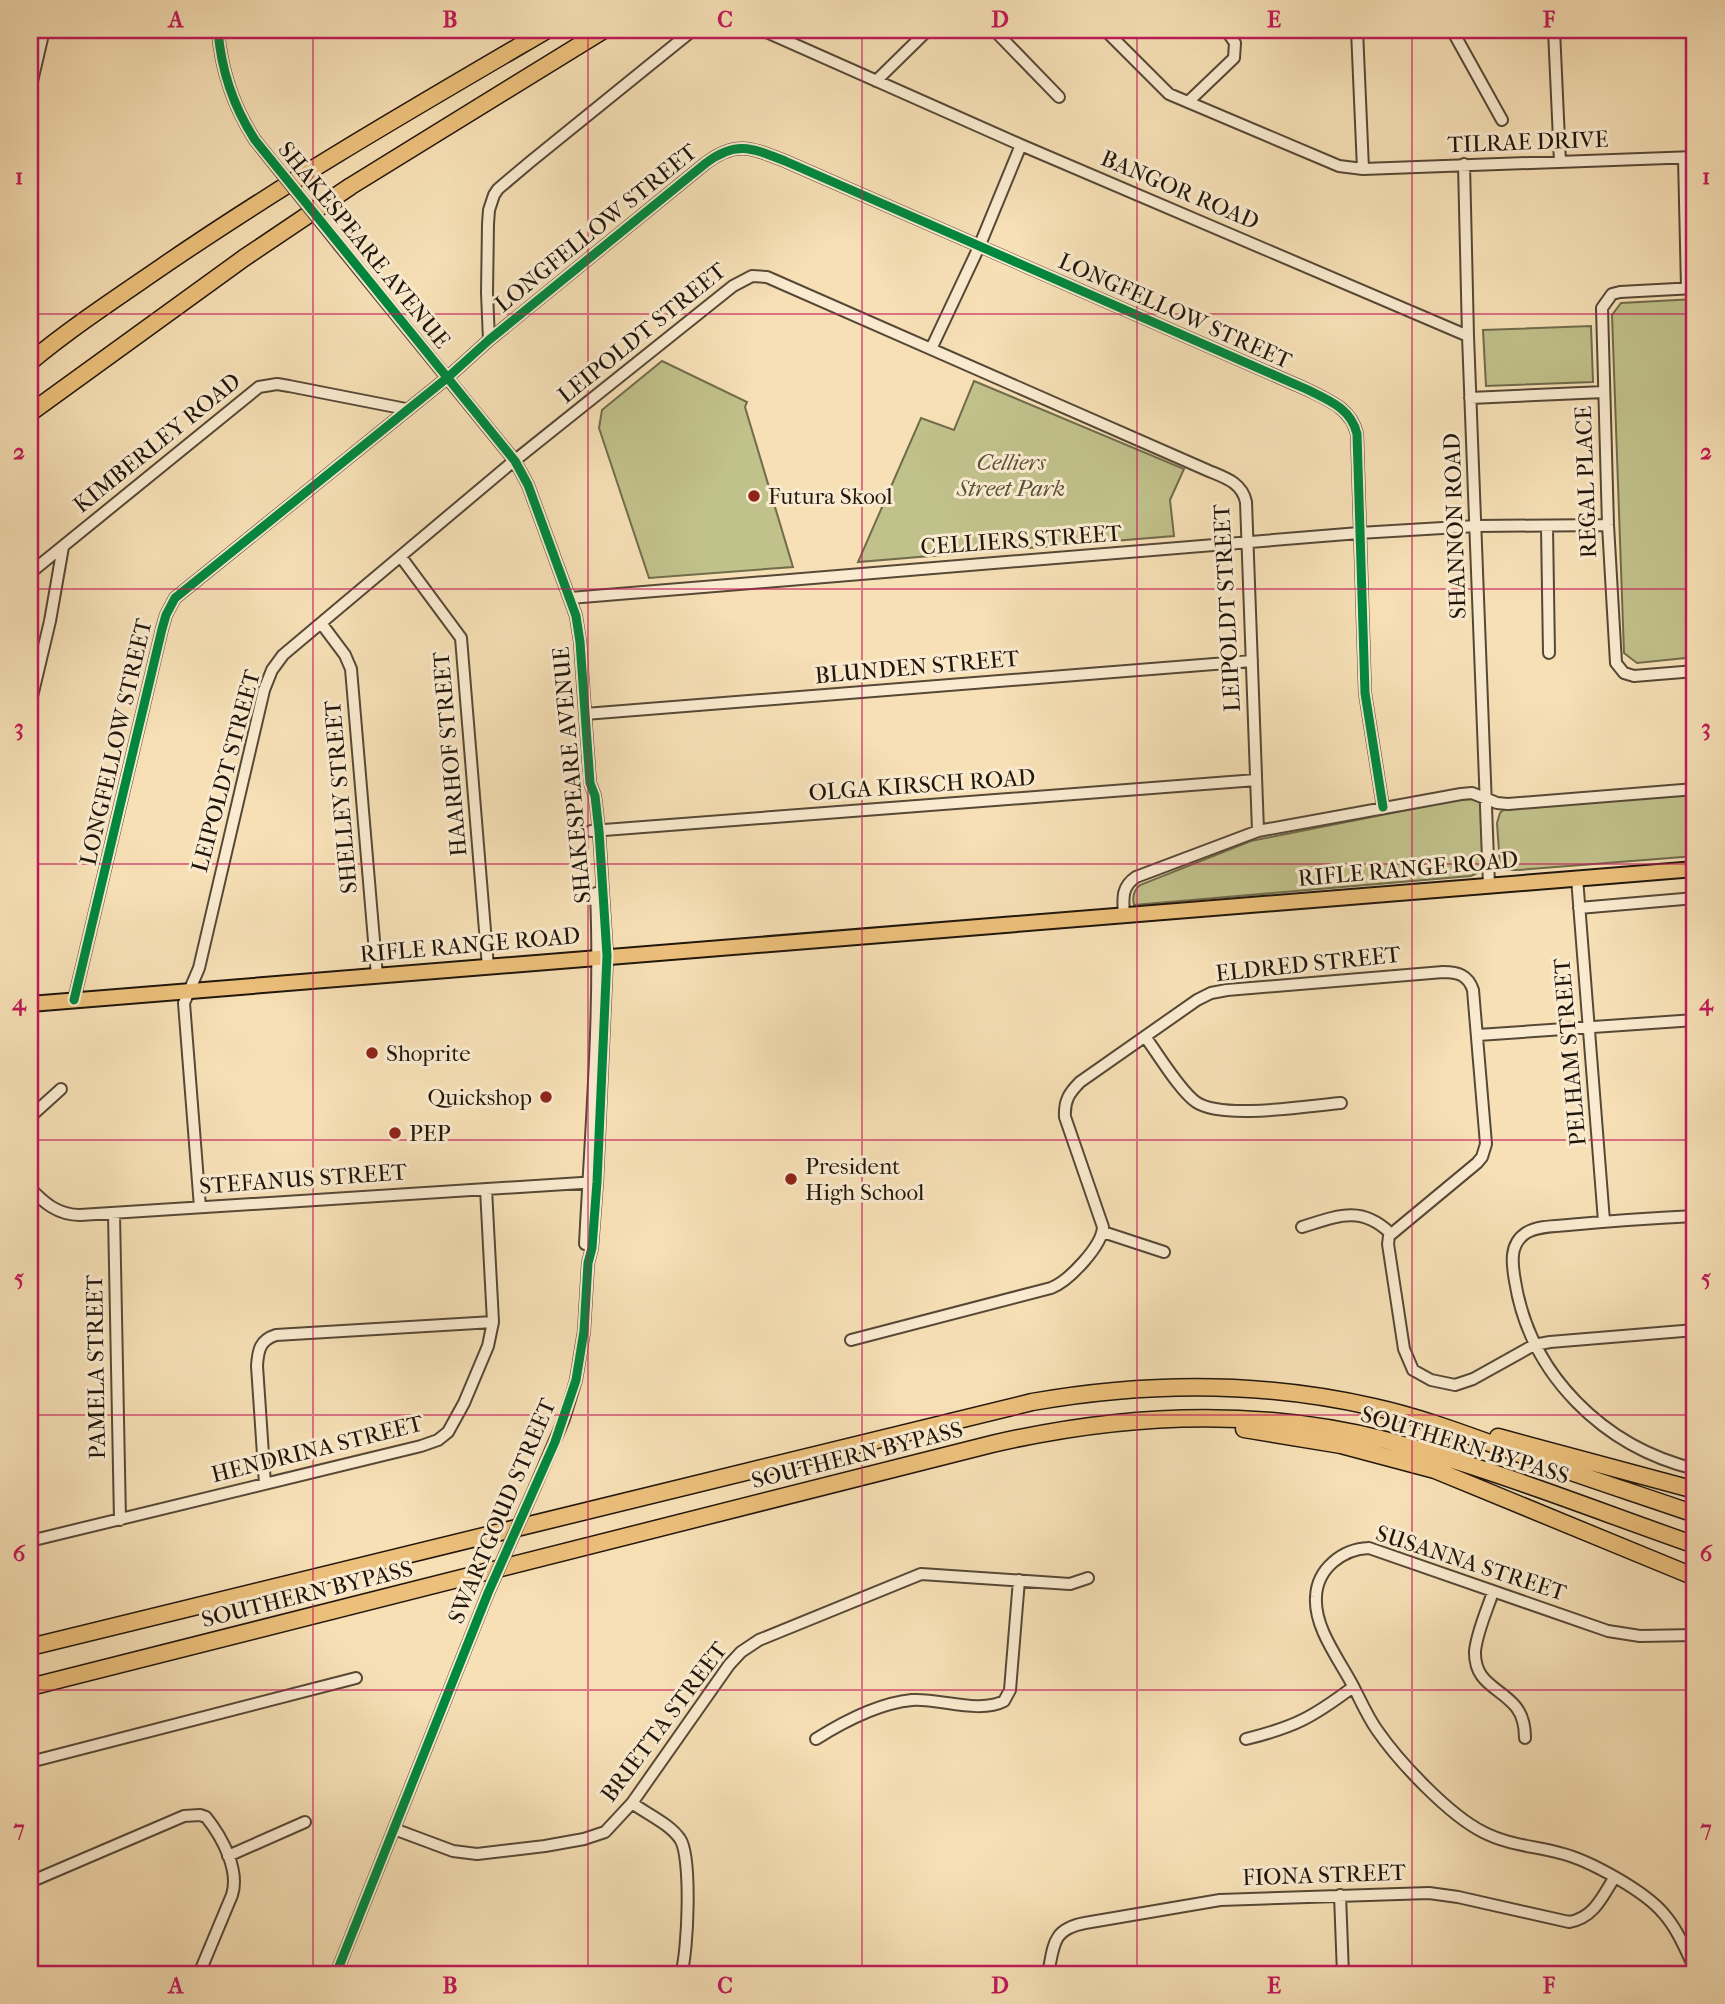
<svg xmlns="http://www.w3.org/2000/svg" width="1725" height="2004" font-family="'IM FELL French Canon',serif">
  <rect width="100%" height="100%" fill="#f7e0b6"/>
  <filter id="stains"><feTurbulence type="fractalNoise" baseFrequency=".00286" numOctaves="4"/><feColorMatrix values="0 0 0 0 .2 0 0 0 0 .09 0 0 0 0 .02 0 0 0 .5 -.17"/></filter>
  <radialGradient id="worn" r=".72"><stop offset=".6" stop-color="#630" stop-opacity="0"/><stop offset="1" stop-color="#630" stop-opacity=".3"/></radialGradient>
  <path fill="#c1c18b" stroke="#716c4b" stroke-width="2" d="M1695 299V657L1637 663 1624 653 1612 315 1621 303Z
    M1591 326 1593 382 1486 386 1483 330Z
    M662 361 747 402 745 407 793 567 649 578 599 428 602 410Z
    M974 381 1184 469 1170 500 1174 536 858 562 921 418 954 430Z
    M1695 793V856L1519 870H1505L1500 866 1497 823 1500 813 1503 810Z
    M1474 799 1479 802 1483 810 1484 866 1480 872 1471 876 1134 905C1132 897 1134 890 1140 885L1251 841 1457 800Z"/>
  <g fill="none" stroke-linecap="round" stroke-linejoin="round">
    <defs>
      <path id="minor" d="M218 30C221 70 233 106 255 140
        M762 30 1021 145 1468 336
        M994 30 1059 97
        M1105 30 1169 94 1339 166 1363 169 1695 157
        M1357 30 1363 169
        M1452 30 1502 120
        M1554 30 1560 162
        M876 81 928 30
        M30 90 44 30
        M1188 102 1234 58 1235 43 1226 30
        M1684 158 1687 288
        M1464 164 1468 336 1489 885
        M339 245 515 461 528 485 576 616 580 642 590 783 595 796 599 831 607 956 597 1182 592 1248 588 1263 584 1331 576 1380 564 1419 535 1487
        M1695 288 1620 292 1612 294 1602 308 1608 525 1616 663 1624 673 1634 676 1695 671
        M489 340 487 293 488 224 489 210 494 195 498 189 530 162 693 30
        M931 349 979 247 1021 145
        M1470 398 1604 392
        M1547 527 1549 653
        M401 557 461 638 488 967
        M30 573 259 387 277 384 289 386 406 409
        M570 598 1359 533 1476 526 1608 525
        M321 623 345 655 351 669 377 976
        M30 705 50 621 63 547
        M585 714 1252 661
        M591 831 1256 780
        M1577 878 1604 1221
        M1579 908 1695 898
        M1124 916C1123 899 1121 887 1136 877L1258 831 1461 794 1472 793 1497 803 1508 804 1695 789
        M74 1000 162 629 166 615 175 598 447 378 489 340 706 163C736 140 752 148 785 161L1306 389C1328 400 1351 408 1357 434L1365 693 1383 807
        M1478 1035 1695 1020
        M1146 1038C1158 1054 1180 1091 1196 1102 1222 1120 1307 1106 1341 1103
        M30 1117 61 1089
        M30 1188C44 1203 58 1215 80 1215L597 1182
        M200 1207 184 1003 199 968 264 690 272 670 283 655 509 465 733 286 752 276 767 277 1209 471C1226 478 1242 483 1246 502L1258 831
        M114 1214 120 1520
        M1695 1216C1653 1218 1610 1221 1568 1225 1555 1226 1537 1226 1526 1233 1509 1244 1512 1264 1515 1281 1530 1375 1604 1447 1695 1469
        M1302 1227C1337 1216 1361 1205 1390 1233
        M1103 1232 1164 1252
        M585 1244C591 1127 601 1011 596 893
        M851 1340 1051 1288C1069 1281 1102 1246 1103 1227L1065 1117C1064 1101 1069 1093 1080 1082L1197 1000 1211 993 1227 990 1443 972C1458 972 1468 975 1473 990L1486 1144 1482 1157 1477 1163 1389 1236 1388 1244 1404 1349 1413 1370 1431 1380 1455 1385 1473 1379 1534 1345 1550 1342 1695 1330
        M265 1484 257 1366C258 1350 260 1340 276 1335L493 1322
        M30 1541 421 1446 438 1440 448 1432 464 1403 488 1346 493 1322 486 1189
        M1493 1592C1487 1610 1477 1632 1475 1651 1474 1684 1500 1687 1516 1707 1523 1716 1525 1727 1525 1738
        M1695 1635 1640 1636 1608 1631 1369 1548C1342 1549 1317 1569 1316 1597 1314 1627 1338 1658 1352 1684 1360 1699 1367 1716 1377 1730 1399 1762 1449 1815 1483 1832 1508 1845 1534 1846 1560 1853 1589 1860 1645 1891 1664 1914 1678 1930 1686 1951 1695 1969
        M816 1739C843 1722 879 1703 912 1700 939 1698 979 1714 1004 1701L1010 1690 1019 1580
        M1246 1739C1295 1727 1313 1717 1353 1687
        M30 1762 356 1678
        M632 1803C647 1814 670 1824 680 1839 692 1856 688 1953 681 1974
        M394 1829 453 1851 477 1854 545 1846 584 1839 605 1832 632 1803 729 1665 741 1652 759 1640 921 1574 1070 1584 1088 1578
        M228 1856 305 1822
        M30 1882 184 1816 200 1815 206 1817C222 1837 240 1870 232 1895L199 1974
        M1340 1895 1343 1974
        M336 1974 488 1593
        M1048 1974C1054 1945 1052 1929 1085 1923L1220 1900 1429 1893 1458 1897 1569 1922C1593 1918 1602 1898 1614 1878"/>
      <path id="major" d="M30 1004 1695 869"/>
      <path id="highway" d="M30 362C72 327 118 297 163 266 287 181 417 106 547 30
        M30 413 244 258 351 186 604 30
        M1244 1429 1341 1445 1435 1470 1695 1577
        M1498 1437 1695 1490
        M30 1647 1032 1402C1146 1382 1261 1381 1374 1407 1424 1418 1472 1437 1520 1454 1578 1475 1637 1494 1695 1514
        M30 1687 992 1444C1121 1414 1255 1407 1385 1440 1490 1468 1592 1509 1695 1545"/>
    </defs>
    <use href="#minor" stroke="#564836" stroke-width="14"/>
    <use href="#major" stroke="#21160b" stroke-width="18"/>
    <use href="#highway" stroke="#21160b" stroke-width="19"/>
    <use href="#minor" stroke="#faebd0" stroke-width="10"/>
    <use href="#major" stroke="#ecc07b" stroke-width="14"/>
    <use href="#highway" stroke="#ecc07b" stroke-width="16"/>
    <defs>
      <path id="minor-bridge" d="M255 140 339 245
        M488 1593 535 1487"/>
    </defs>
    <use href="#minor-bridge" stroke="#564836" stroke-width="14" stroke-linecap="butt"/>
    <use href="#minor-bridge" stroke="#faebd0" stroke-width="10"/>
    <defs>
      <path id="cycleway" d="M218 30C221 70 233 106 255 140L515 461 528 485 576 616 580 642 590 783 595 796 599 831 607 956 597 1182 592 1248 588 1263 584 1331 576 1380 555 1442 488 1593 336 1974
        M74 1000 162 629 166 615 175 598 447 378 489 340 706 163C736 140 752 148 785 161L1306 389C1328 400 1351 408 1357 434L1365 693 1383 807"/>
    </defs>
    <use href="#cycleway" stroke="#faebd0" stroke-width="13"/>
    <use href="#cycleway" stroke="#00873e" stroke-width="9"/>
  </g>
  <path fill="none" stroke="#c2185b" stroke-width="2" stroke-opacity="0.55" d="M313 30V1974M588 30V1974M862 30V1974M1137 30V1974M1412 30V1974M30 314H1695M30 589H1695M30 864H1695M30 1140H1695M30 1415H1695M30 1690H1695"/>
  <g fill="#8f2418" stroke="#faebd0" stroke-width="2.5">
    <circle cx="754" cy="496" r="7"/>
    <circle cx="372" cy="1053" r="7"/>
    <circle cx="546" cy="1097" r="7"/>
    <circle cx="395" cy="1133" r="7"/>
    <circle cx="791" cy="1179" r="7"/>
  </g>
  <g text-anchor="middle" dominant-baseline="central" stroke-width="6" stroke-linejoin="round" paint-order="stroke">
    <g font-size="23" fill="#21160b" stroke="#faebd0">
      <text transform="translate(1528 142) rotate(-2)">TILRAE DRIVE</text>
      <text transform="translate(1180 190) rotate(23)">BANGOR ROAD</text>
      <text transform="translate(596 228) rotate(-39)">LONGFELLOW STREET</text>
      <text transform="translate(364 245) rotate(51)">SHAKESPEARE AVENUE</text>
      <text transform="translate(1175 311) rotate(24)">LONGFELLOW STREET</text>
      <text transform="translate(642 333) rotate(-39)">LEIPOLDT STREET</text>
      <text transform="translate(157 443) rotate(-39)">KIMBERLEY ROAD</text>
      <text transform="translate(1586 482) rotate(-92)">REGAL PLACE</text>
      <text transform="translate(1455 526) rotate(-92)">SHANNON ROAD</text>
      <text transform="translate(1021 540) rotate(-4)">CELLIERS STREET</text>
      <text transform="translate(1227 608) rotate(-93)">LEIPOLDT STREET</text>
      <text transform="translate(917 667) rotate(-5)">BLUNDEN STREET</text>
      <text transform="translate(116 742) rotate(-77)">LONGFELLOW STREET</text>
      <text transform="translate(450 754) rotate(-95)">HAARHOF STREET</text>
      <text transform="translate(226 771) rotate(-75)">LEIPOLDT STREET</text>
      <text transform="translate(572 775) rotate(-95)">SHAKESPEARE AVENUE</text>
      <text transform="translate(922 785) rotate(-4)">OLGA KIRSCH ROAD</text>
      <text transform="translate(341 797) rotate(-95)">SHELLEY STREET</text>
      <text transform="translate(1408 869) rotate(-5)">RIFLE RANGE ROAD</text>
      <text transform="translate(470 945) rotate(-5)">RIFLE RANGE ROAD</text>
      <text transform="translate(1308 964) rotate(-6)">ELDRED STREET</text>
      <text transform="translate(1570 1052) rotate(-95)">PELHAM STREET</text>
      <text transform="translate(303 1179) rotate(-4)">STEFANUS STREET</text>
      <text transform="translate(96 1367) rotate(-91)">PAMELA STREET</text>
      <text transform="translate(1465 1445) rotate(17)">SOUTHERN BYPASS</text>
      <text transform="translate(317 1449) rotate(-14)">HENDRINA STREET</text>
      <text transform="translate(857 1455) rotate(-14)">SOUTHERN BYPASS</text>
      <text transform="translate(502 1511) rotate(-67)">SWARTGOUD STREET</text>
      <text transform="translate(1471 1563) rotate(18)">SUSANNA STREET</text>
      <text transform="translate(307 1594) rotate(-14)">SOUTHERN BYPASS</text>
      <text transform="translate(664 1722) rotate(-53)">BRIETTA STREET</text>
      <text transform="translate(1324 1875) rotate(-2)">FIONA STREET</text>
    </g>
    <g font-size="23" font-style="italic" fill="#595238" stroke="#faebd0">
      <text x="1011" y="462">Celliers<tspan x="1011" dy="26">Street Park</tspan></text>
    </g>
    <g font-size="23" fill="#21160b" stroke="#faebd0" text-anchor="start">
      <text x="768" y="496">Futura Skool</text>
      <text x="386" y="1053">Shoprite</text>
      <text x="532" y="1097" text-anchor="end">Quickshop</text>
      <text x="409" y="1133">PEP</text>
      <text x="805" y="1166">President<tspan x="805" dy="26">High School</tspan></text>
    </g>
  </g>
  <rect width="1725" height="2004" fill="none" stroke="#f7e0b6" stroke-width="77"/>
  <rect x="38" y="38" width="1648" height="1928" fill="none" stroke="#c2185b" stroke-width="2.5"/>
  <g font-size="23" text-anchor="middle" font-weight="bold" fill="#c2185b">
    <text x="176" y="27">A</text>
    <text x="450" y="27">B</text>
    <text x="725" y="27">C</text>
    <text x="1000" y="27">D</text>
    <text x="1274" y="27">E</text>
    <text x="1549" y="27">F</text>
    <text x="19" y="184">1</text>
    <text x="1706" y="184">1</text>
    <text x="19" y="459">2</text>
    <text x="1706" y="459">2</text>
    <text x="19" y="735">3</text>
    <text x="1706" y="735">3</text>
    <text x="19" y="1010">4</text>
    <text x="1706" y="1010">4</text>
    <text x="19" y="1285">5</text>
    <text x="1706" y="1285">5</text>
    <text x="19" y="1561">6</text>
    <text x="1706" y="1561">6</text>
    <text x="19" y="1836">7</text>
    <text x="1706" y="1836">7</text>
    <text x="176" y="1993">A</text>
    <text x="450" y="1993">B</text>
    <text x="725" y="1993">C</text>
    <text x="1000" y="1993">D</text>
    <text x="1274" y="1993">E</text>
    <text x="1549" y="1993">F</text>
  </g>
  <rect width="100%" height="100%" filter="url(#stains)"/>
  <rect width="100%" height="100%" fill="url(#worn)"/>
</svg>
